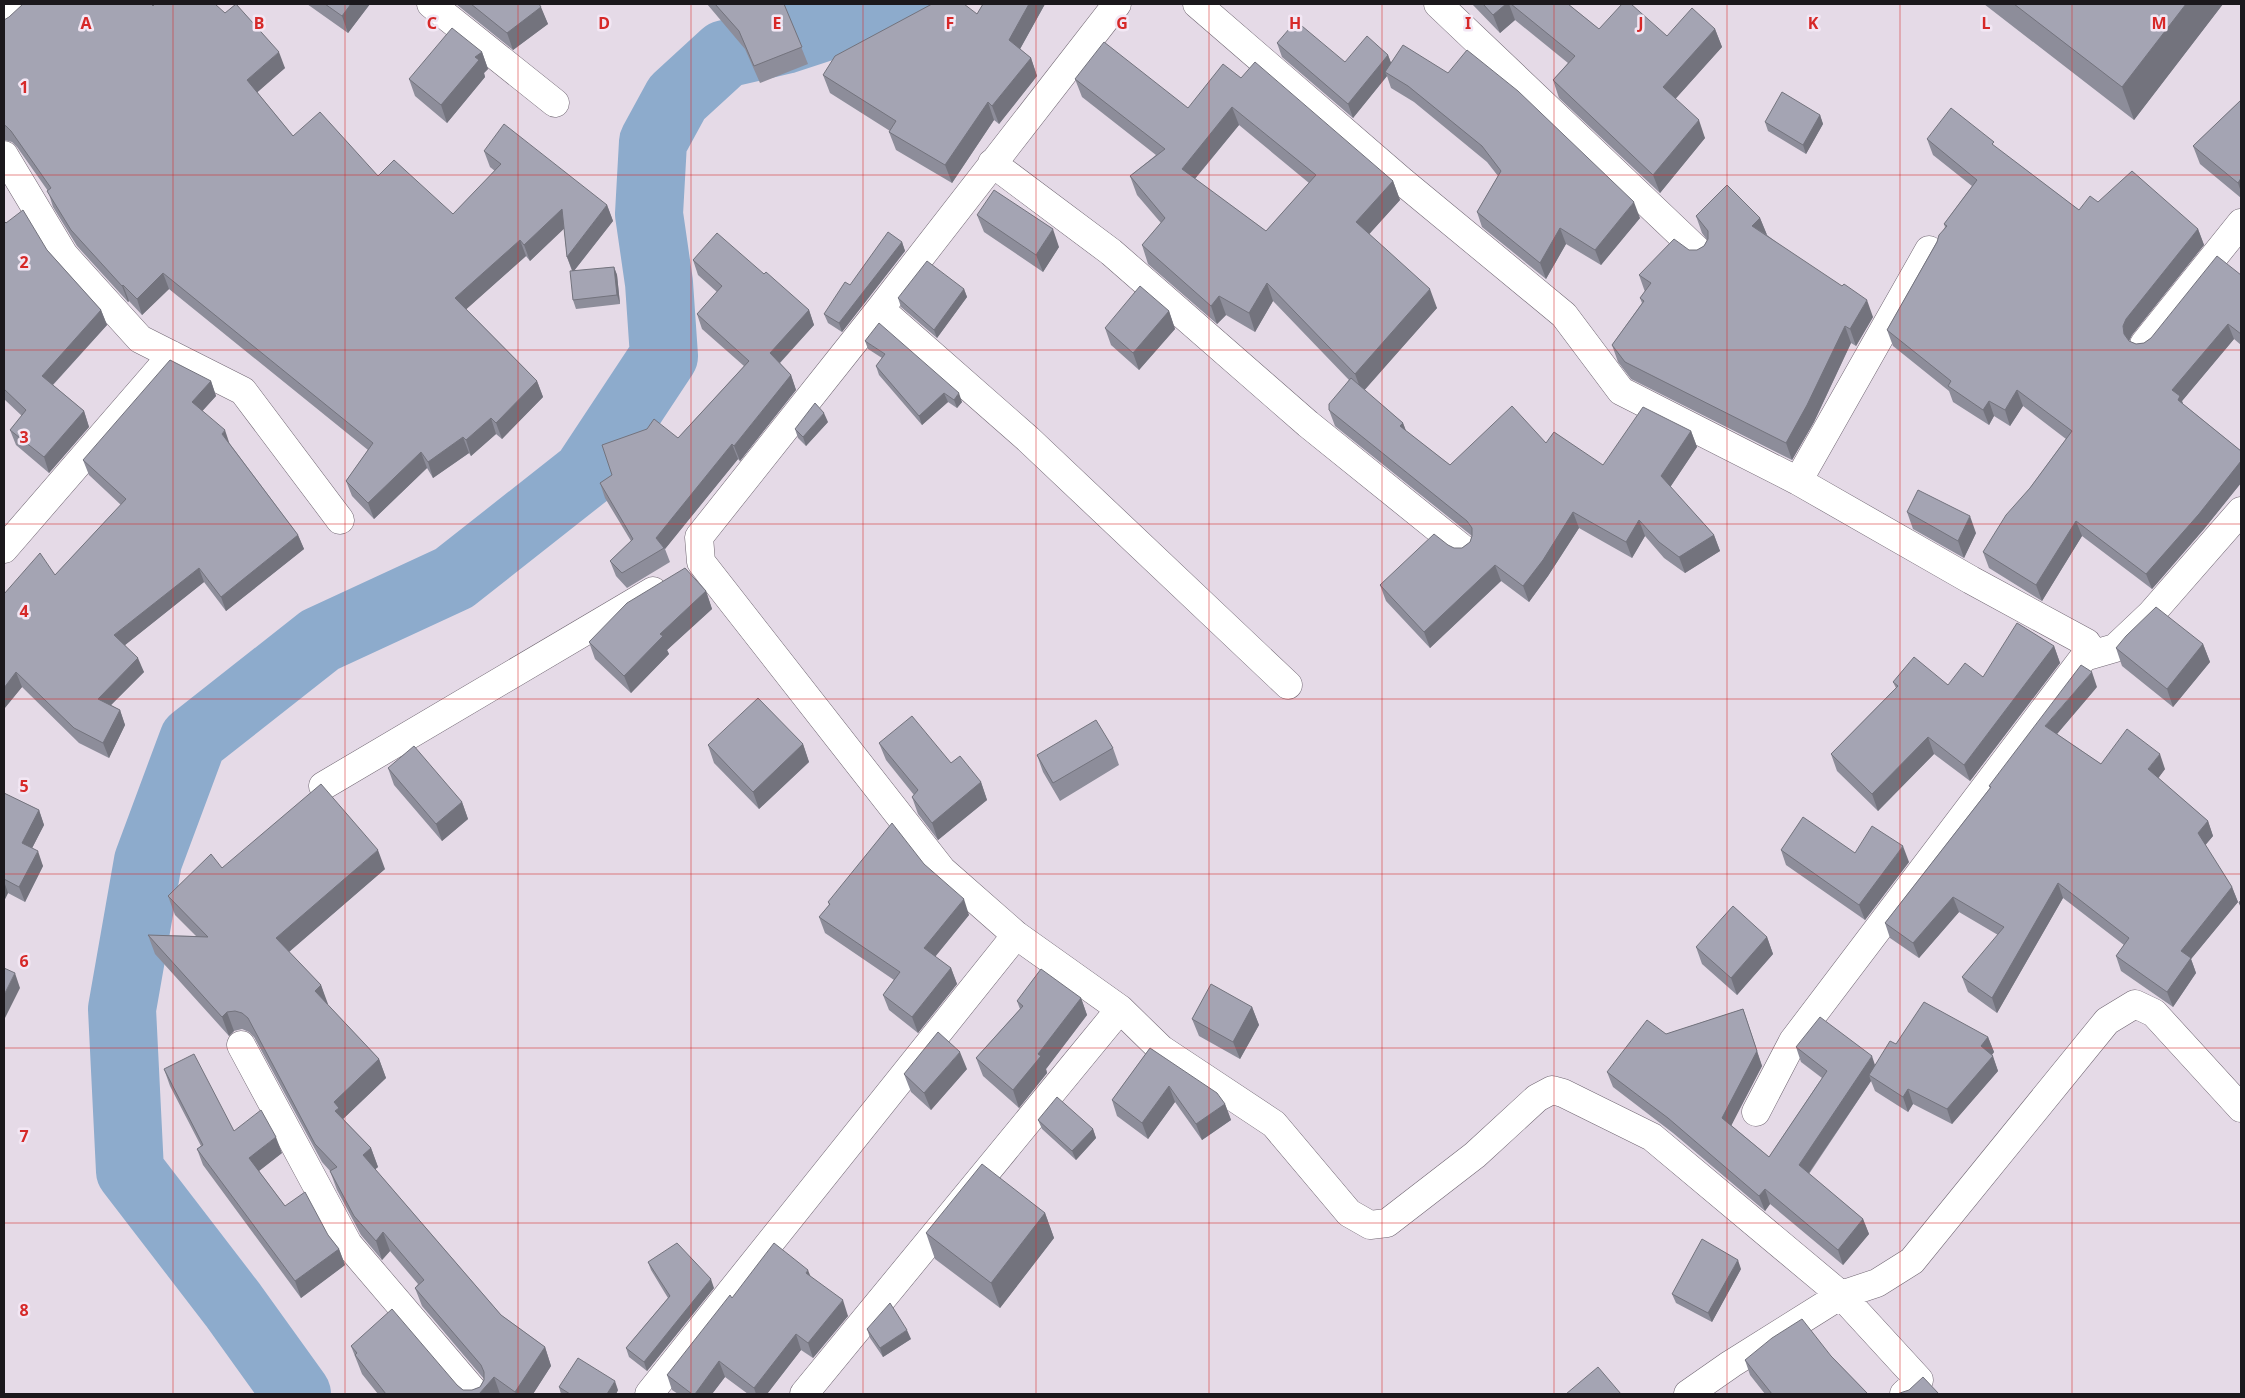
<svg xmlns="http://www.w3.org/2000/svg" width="2245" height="1398" font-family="'Noto Sans',sans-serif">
  <rect width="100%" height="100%" fill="#e5dae7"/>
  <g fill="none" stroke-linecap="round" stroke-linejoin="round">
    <path stroke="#8dabcc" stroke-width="68" d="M297 1394 233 1305 130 1171 122 1009 148 861 193 740 320 640 454 578 586 474 664 356 659 283 649 214 653 142 677 98 725 54 785 40 843 21 889 14 909 4"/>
    <defs>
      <path id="street" d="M431 4 555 103
        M1117 4 880 309 699 537 701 562 942 870 1016 935 1120 1009 1161 1049 1274 1124 1349 1213 1370 1225 1387 1223 1475 1155 1537 1098 1552 1090 1563 1093 1652 1137 1841 1295 1877 1283 1912 1261 2107 1021 2135 1004 2154 1013 2241 1108
        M1197 4 1403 182 1564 315 1621 391 1798 481 1971 580 2087 643 2084 657 1793 1041 1756 1112
        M1438 4 1699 252
        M4 21 23 4
        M4 155 64 255 140 339 243 391 340 520
        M992 163 1111 252 1308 424 1463 549
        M880 309 1028 439 1288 685
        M2144 344 2241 223
        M1798 481 1929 250
        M4 549 172 355
        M2084 657 2115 648 2151 614 2241 511
        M323 786 653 591
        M241 1045 348 1244 476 1394
        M649 1394 1016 935
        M804 1394 1120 1009
        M1688 1394 1731 1364 1841 1295 1919 1380 1904 1394"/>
    </defs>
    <use href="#street" stroke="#706672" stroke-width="29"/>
    <use href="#street" stroke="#fff" stroke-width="28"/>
  </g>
  <path fill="#8d8d9a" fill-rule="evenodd" d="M307 4H370L348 33Z
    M456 4H539L548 24 513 50Z
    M707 4H784L808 64 760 83 745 49Z
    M983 4H1045L1020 49 1031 58 1037 76 999 124 994 120 952 183 896 150 889 132 890 131 830 93 823 75 977 14Z
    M1472 4H1568L1599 29 1667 36 1715 29 1722 47 1675 99 1705 138 1660 193 1559 98 1553 80 1568 63 1515 20 1500 33Z
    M1984 4H2223L2134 120Z
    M153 6 225 13 285 68 257 92 293 136 378 176 453 214 495 171 490 167 484 151 607 205 613 221 574 271 614 267 617 275 620 304 576 309 573 300 572 271 567 257 564 228 530 261 526 256 466 309 537 381 543 397 502 439 496 434 471 456 469 453 433 478 427 468 374 519 352 496 346 481 368 450 169 289 142 315 129 301 128 302 77 246 53 207 48 191 17 147 12 142 4 140V20Z
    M1277 43 1345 62 1388 55 1391 63 1640 218 1601 265 1566 244 1546 279 1482 227 1477 212 1498 176 1487 162 1414 102 1391 88 1387 76 1353 118 1282 57Z
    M482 52 488 69 484 73 485 77 447 123 415 96 409 79Z
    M1241 78 1393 181 1400 200 1369 234 1437 308 1364 390 1403 423 1406 431 1450 465 1546 443 1603 465 1691 431 1697 447 1670 487 1714 535 1720 551 1685 573 1664 558 1645 536 1632 558 1579 528 1548 576 1529 602 1501 581 1430 648 1386 601 1380 585 1448 545 1454 548H1462L1470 542 1472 536 1335 426 1329 410 1349 380 1273 301 1255 332 1226 315 1217 324 1148 264 1142 245 1161 223 1137 195 1130 176 1156 155 1082 97 1075 79 1188 108ZM1239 125 1309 183 1266 231 1195 179Z
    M2241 100V198L2200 164 2193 146Z
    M1820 115 1823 124 1806 154 1768 131 1765 122Z
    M1927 139 1995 147 2079 210 2098 202 2198 229 2204 245 2132 335 2129 341 2136 344 2144 343 2241 275V345L2234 339 2182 401 2183 404 2241 451V483L2204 529 2152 589 2082 536 2042 601 1989 568 1983 552 2066 439 2023 406 2010 426 1994 416 1989 425 1953 402 1949 391 1893 346 1887 330 1945 227 1944 224 1972 186 1933 155Z
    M977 215 1059 247 1043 272 984 232Z
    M1696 216 1760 218 1767 235 1873 317 1856 346 1851 343 1814 422 1792 460 1631 379 1618 362 1612 345 1642 303 1640 298 1645 292 1639 275 1689 250H1697L1704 246 1707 240 1702 233Z
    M4 221 47 250 101 310 107 325 53 385 84 411 89 427 49 473 16 445 10 430 22 416 4 399Z
    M902 242 905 251 842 332 828 323 824 314 850 285Z
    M693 260 764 274 809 310 814 325 780 363 791 375 796 390 740 461 738 459 665 549 670 562 627 588 616 576 610 561 631 541 605 498 600 483 678 438 744 366 702 329 697 314 717 292 698 275Z
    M964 289 967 297 937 338 901 307 898 298Z
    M1169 311 1175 329 1139 370 1111 345 1105 328Z
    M865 341 962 402 957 408 948 402 922 425 879 375 876 366 882 358 868 349Z
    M211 381 216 396 202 411 230 444 298 535 304 549 226 611 204 582 125 645 144 672 111 705 120 710 125 725 109 758 79 743 22 687 4 709V594L55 575 121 505 89 475 83 460Z
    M828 422 806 446 798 438 795 429Z
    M1907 512 1976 533 1964 558 1913 529Z
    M706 591 712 609 667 650 669 654 631 693 595 659 589 642Z
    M2203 644 2210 662 2173 707 2122 666 2116 648Z
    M2054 646 2060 663 1970 781 1934 754 1878 811 1837 771 1831 754 1896 688 1893 682 1948 685 1983 677Z
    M2097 687 2057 734 2101 764 2165 769 2158 778 2208 821 2213 836 2205 845 2232 887 2238 902 2191 959 2196 973 2173 1007 2121 971 2116 956 2124 945 2063 898 1997 1013 1968 992 1962 977 1998 935 1959 912 1919 958 1890 938 1885 923 1990 788 1989 786Z
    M879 743 951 763 981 782 987 800 938 840 918 814 912 797 914 795 886 760Z
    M803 744 809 762 759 809 714 763 708 745Z
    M1113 748 1119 765 1060 801 1043 772 1037 755Z
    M388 768 462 802 468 819 442 841 394 785Z
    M4 793 39 810 44 825 32 848 43 866 25 902 8 893 4 901Z
    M1781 850 1855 853 1909 862 1865 920 1786 865Z
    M924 864 969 915 935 957 951 968 957 984 918 1033 889 1010 883 995 894 980 825 933 819 917 829 905 828 902Z
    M222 868 385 869 289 952 321 985 327 1004 379 1059 386 1078 343 1119 371 1148 378 1167 375 1169 501 1315 545 1347 551 1366 533 1394H378L362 1374 351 1346 457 1385 463 1390H472L480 1387 484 1379 422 1306 415 1288 418 1284 390 1251 382 1260 361 1235 337 1190 330 1171 322 1162 254 1037 249 1032 242 1029 234 1031 229 1036 155 954 148 935 196 936 175 915 168 896Z
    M1767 937 1773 954 1737 995 1702 964 1696 947Z
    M1081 998 1087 1015 1046 1069 1047 1073 1019 1108 983 1076 976 1058 1020 1009 1017 1001Z
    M1252 1007 1259 1025 1240 1059 1199 1036 1192 1019Z
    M1743 1009 1762 1066 1731 1125 1769 1157 1822 1078 1801 1062 1796 1047 1875 1065 1896 1044 1988 1037 1994 1052 1992 1055 1998 1071 1952 1124 1913 1104 1908 1112 1875 1091 1871 1081 1809 1174 1863 1219 1869 1234 1843 1265 1770 1204 1765 1211 1673 1133 1613 1087 1607 1072 1666 1034Z
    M1150 1048 1225 1104 1231 1120 1202 1140 1175 1102 1148 1139 1117 1116 1112 1100Z
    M164 1069 234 1131 282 1153 259 1171 285 1206 328 1235 339 1249 345 1265 301 1298 203 1165 197 1149 201 1146 170 1086Z
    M967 1069 931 1110 911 1092 904 1074Z
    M1038 1120 1093 1129 1096 1138 1076 1160 1042 1129Z
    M1045 1213 1054 1238 1000 1308 935 1259 926 1233Z
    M648 1262 714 1288 647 1371 629 1357 626 1348 668 1298 651 1270Z
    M1741 1269 1712 1322 1676 1303 1672 1294Z
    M811 1277 848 1316 813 1358 801 1350 767 1394H748L725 1377 712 1394H678L672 1390 667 1375 732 1298Z
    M867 1329 911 1339 883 1357 870 1338Z
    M1831 1356 1868 1394H1765L1750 1375 1745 1360Z
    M559 1387 618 1390 616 1394H561Z"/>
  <path fill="#73737d" d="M351 4H370L348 33 342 16Z
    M1029 4H1045L1015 58 1009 40Z
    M1506 4H1509L1515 20 1500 33 1493 15Z
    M2186 4H2223L2134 120 2122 87Z
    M541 7 548 24 513 50 507 33Z
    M1715 29 1722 47 1670 105 1663 87Z
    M279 52 285 68 253 96 247 80Z
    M482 52 488 69 484 73 485 77 447 123 441 105 475 57Z
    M1388 55 1393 68 1385 72 1387 76 1353 118 1348 104Z
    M1031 58 1037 76 999 124 992 106Z
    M988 102 994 120 952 183 945 165Z
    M1232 107 1239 125 1188 187 1182 169Z
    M1820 115 1823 124 1806 154 1803 145Z
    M1699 120 1705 138 1660 193 1653 175Z
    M2241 178V192L2238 183Z
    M1393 181 1400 200 1363 241 1356 222Z
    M1634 202 1640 218 1601 265 1595 250Z
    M607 205 613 221 573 272 567 257Z
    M562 209 568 225 530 261 524 245Z
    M1760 218 1767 235 1752 226Z
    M1560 228 1566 244 1546 279 1540 263Z
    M1053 229 1059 247 1043 272 1036 255Z
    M2198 229 2204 245 2132 335 2129 341 2124 334 2123 326 2126 319Z
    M520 240 526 256 461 314 455 298Z
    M902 242 905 251 842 332 839 323Z
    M614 267 617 275 620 304 617 295Z
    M163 273 169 289 142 315 137 299Z
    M1267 283 1273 301 1255 332 1249 313Z
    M123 285 129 301 128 302 122 286Z
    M964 289 967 297 937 338 934 330Z
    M1430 289 1437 308 1362 393 1355 374Z
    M1219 296 1226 315 1217 324 1211 306Z
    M1867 300 1873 317 1856 346 1850 329Z
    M101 310 107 325 47 391 42 376Z
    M809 310 814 325 775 368 770 353Z
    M1169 311 1175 329 1139 370 1133 353Z
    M2228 324 2234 339 2182 401 2186 412 2183 415 2172 390Z
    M1845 326 1851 343 1814 422 1792 460 1786 443Z
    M791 375 796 390 740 461 734 446Z
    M211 381 216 396 197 417 192 402Z
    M537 381 543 397 502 439 496 423Z
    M2017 390 2023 406 2010 426 2005 410Z
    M944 393 948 402 922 425 919 416Z
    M959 393 962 402 957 408 954 400Z
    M1989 401 1994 416 1989 425 1983 410Z
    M84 411 89 427 49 473 44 457Z
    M824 413 828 422 806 446 803 437Z
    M491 418 496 434 471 456 466 440Z
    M1403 423 1409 439 1400 426Z
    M225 430 230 445 222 434Z
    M1691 431 1697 447 1667 492 1661 476Z
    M463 437 469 453 433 478 428 462Z
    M732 444 738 459 665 549 656 538Z
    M421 452 427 468 374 519 368 503Z
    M2241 461V483L2204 529 2152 589 2146 574Z
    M1573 512 1579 528 1548 576 1529 602 1523 586Z
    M1970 516 1976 533 1964 558 1958 541Z
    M1639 520 1645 536 1632 558 1626 542Z
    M2076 521 2082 536 2042 601 2036 585Z
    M298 535 304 549 226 611 221 597Z
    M1714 535 1720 551 1685 573 1679 557Z
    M1495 565 1501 581 1430 648 1424 632Z
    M199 568 204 582 120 649 114 635Z
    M706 591 712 609 667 650 669 654 631 693 624 676 660 634Z
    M2203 644 2210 662 2173 707 2167 689Z
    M2054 646 2060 663 1970 781 1964 765Z
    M138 658 144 672 103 713 98 699Z
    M16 672 22 687 4 709V688Z
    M2092 672 2097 687 2051 741 2045 726Z
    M120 710 125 725 109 758 103 743Z
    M1928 737 1934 754 1878 811 1872 794Z
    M803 744 809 762 759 809 753 792Z
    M2160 754 2165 769 2154 784 2148 769Z
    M981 782 987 800 938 840 932 823Z
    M462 802 468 819 442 841 436 824Z
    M39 810 44 825 27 858 22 843Z
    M2208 821 2213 836 2203 848 2198 833Z
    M1903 846 1909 862 1865 920 1859 905Z
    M378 850 385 869 283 957 276 938Z
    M38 851 43 866 25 902 19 887Z
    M4 881 8 893 4 901Z
    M2058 883 2063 898 1997 1013 1992 998Z
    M2232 887 2238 902 2191 959 2196 973 2173 1007 2167 992 2181 951Z
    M1953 897 1959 912 1919 958 1913 943Z
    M964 899 969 915 929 964 924 948Z
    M1767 937 1773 954 1737 995 1731 978Z
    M951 968 957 984 918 1033 912 1017Z
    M15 973 20 988 4 1020V995Z
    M321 985 328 1004 322 1010 315 991Z
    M1081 998 1087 1015 1046 1069 1047 1073 1019 1108 1013 1090 1038 1054Z
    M1252 1007 1259 1025 1240 1059 1233 1042Z
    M1743 1009 1762 1066 1728 1132 1722 1118Z
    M227 1012 234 1031 229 1036 222 1017Z
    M1988 1037 1994 1052 1987 1061 1981 1046Z
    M960 1052 967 1069 931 1110 924 1093Z
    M1872 1056 1877 1071 1869 1075 1871 1081 1804 1180 1799 1165Z
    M1993 1056 1998 1071 1952 1124 1947 1109Z
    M379 1059 386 1078 343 1119 335 1111 334 1102Z
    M1169 1086 1175 1102 1148 1139 1142 1123Z
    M1908 1089 1913 1104 1908 1112 1903 1097Z
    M1225 1104 1231 1120 1202 1140 1196 1124Z
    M1093 1129 1096 1138 1076 1160 1072 1151Z
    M276 1137 282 1153 255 1174 249 1158Z
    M371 1148 378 1167 370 1174 363 1155Z
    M1765 1189 1770 1204 1765 1211 1759 1196Z
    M1045 1213 1054 1238 1000 1308 991 1283Z
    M1863 1219 1869 1234 1843 1265 1838 1250Z
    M383 1232 390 1251 382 1260 376 1241Z
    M339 1249 345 1265 301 1298 295 1281Z
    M1738 1260 1741 1269 1712 1322 1708 1313Z
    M808 1270 814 1285 806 1273Z
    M711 1279 714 1288 647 1371 644 1362Z
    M843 1300 848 1316 813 1358 808 1343Z
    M907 1330 911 1339 883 1357 880 1348Z
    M796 1334 801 1350 767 1394H756L754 1388Z
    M545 1347 551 1366 533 1394H516L515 1392Z
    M719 1361 725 1377 712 1394H695Z
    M494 1377 500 1394H479Z
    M615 1381 618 1390 616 1394H607Z"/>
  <path fill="#a4a4b3" stroke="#73737d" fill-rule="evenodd" d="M23 4H151L153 6 155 4H215L225 13 236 4 279 52 247 80 293 136 320 112 378 176 394 160 453 214 501 164 484 151 504 124 607 205 567 257 562 209 524 245 520 240 455 298 537 381 496 423 491 418 466 440 463 437 428 462 421 452 368 503 346 481 373 443 163 273 137 299 123 285 122 286 71 230 47 191 51 188 11 131 6 126 4 125V20L9 17Z
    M325 4H351L342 16Z
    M471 4H539L541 7 507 33Z
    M715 4H784L802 47 754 66 739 31Z
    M932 4H964L977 14 983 4H1029L1009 40 1031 58 992 106 988 102 945 165 889 132 896 121 823 75 835 56Z
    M1483 4H1506L1493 15Z
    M1511 4H1568L1599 29 1622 4H1631L1667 36 1692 8 1715 29 1663 87 1699 120 1653 175 1553 80 1575 56Z
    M2014 4H2186L2122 87Z
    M1296 21 1345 62 1367 36 1388 55 1348 104 1277 43Z
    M452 28 482 52 475 57 479 60 441 105 409 79Z
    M1104 42 1188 108 1223 64 1241 78 1255 62 1393 181 1356 222 1430 289 1355 374 1267 283 1249 313 1219 296 1211 306 1142 245 1165 218 1130 176 1165 149 1075 79ZM1232 107 1316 175 1266 231 1182 169Z
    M1403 45 1448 73 1467 50 1518 91 1634 202 1595 250 1560 228 1540 263 1477 212 1501 171 1482 146 1408 86 1385 72Z
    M1782 92 1820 115 1803 145 1765 122Z
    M2241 100V178L2238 183 2193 146Z
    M1951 108 1994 142 1992 144 2079 210 2090 196 2098 202 2132 171 2198 229 2126 319 2123 326 2124 334 2129 341 2136 344 2144 343 2151 338 2217 256 2241 275V334L2228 324 2172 390 2180 396 2178 400 2241 451V461L2199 514 2146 574 2076 521 2036 585 1983 552 2006 515 2030 488 2072 431 2017 390 2005 410 1989 401 1983 410 1948 386 1951 381 1887 330 1937 242 1939 235 1947 226 1944 224 1977 180 1927 139Z
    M1727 185 1760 218 1752 226 1842 286 1844 284 1867 300 1850 329 1845 326 1807 405 1786 443 1625 362 1612 345 1644 301 1640 298 1651 283 1639 275 1674 239 1689 250H1697L1704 246 1708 239V231L1696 216Z
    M994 190 1053 229 1036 255 977 215Z
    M23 210 47 250 101 310 42 376 84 411 44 457 10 430 26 410 4 389V221L6 223Z
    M888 232 902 242 839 323 824 314 845 282 850 285Z
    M717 233 764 274 766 272 809 310 770 353 791 375 734 446 732 444 656 538 664 548 622 573 610 561 633 539 600 483 612 475 602 445 647 429 654 419 678 438 749 361 697 314 722 286 693 260Z
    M927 261 964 289 934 330 898 298Z
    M614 267 617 295 573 300 570 271Z
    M1140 286 1169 311 1133 353 1105 328Z
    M879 323 959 393 954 400 944 393 919 416 876 366 885 354 865 341Z
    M170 360 211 381 192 402 225 430 222 434 298 535 221 597 199 568 114 635 138 658 98 699 120 710 103 743 74 728 16 672 4 688V594L40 553 55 575 126 499 83 460Z
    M1351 378 1403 423 1400 426 1450 465 1512 406 1546 443 1554 432 1603 465 1643 407 1691 431 1661 476 1714 535 1679 557 1659 542 1639 520 1626 542 1573 512 1543 560 1523 586 1495 565 1424 632 1380 585 1434 534 1448 545 1454 548H1462L1470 542 1472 536V528L1467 521 1329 410V404Z
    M815 403 824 413 803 437 795 429Z
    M1918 490 1970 516 1958 541 1907 512Z
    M685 568 706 591 660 634 663 636 624 676 589 642 627 603Z
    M2156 607 2203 644 2167 689 2116 648 2126 636Z
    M2017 623 2054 646 1964 765 1928 737 1872 794 1831 754 1898 686 1893 682 1914 657 1948 685 1965 663 1983 677Z
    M2081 665 2092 672 2045 726 2101 764 2127 729 2160 754 2148 769 2208 821 2198 833 2232 887 2181 951 2191 958 2167 992 2116 956 2129 938 2058 883 1992 998 1962 977 2004 927 1953 897 1913 943 1885 923 1991 787 1989 786Z
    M758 698 803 744 753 792 708 745Z
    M912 716 951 763 960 756 981 782 932 823 912 797 918 790 879 743Z
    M1096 720 1113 748 1053 783 1037 755Z
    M414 746 462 802 436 824 388 768Z
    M321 784 378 850 276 938 321 985 315 991 379 1059 334 1102 339 1108 335 1111 371 1148 363 1155 501 1315 545 1347 515 1392 494 1377 479 1394H386L355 1355 357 1353 351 1346 392 1309 457 1385 463 1390H472L480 1387 484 1380V1372L481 1365 415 1288 424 1280 383 1232 376 1241 354 1216 330 1171 337 1167 315 1144 248 1018 242 1013 235 1011 227 1012 222 1017 148 935 208 937 168 896 211 854 222 868Z
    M4 793 39 810 22 843 38 851 19 887 4 879Z
    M1803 817 1855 853 1872 826 1903 846 1859 905 1781 850Z
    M892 823 924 864 964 899 924 948 951 968 912 1017 883 995 900 972 819 917 830 904 828 902Z
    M2241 901V907L2239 902Z
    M1733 906 1767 937 1731 978 1696 947Z
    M4 968 15 973 4 995Z
    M1041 969 1081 998 1038 1054 1041 1056 1013 1090 976 1058 1023 1006 1017 1001Z
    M1211 984 1252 1007 1233 1042 1192 1019Z
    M1924 1002 1988 1037 1981 1046 1993 1056 1947 1109 1908 1089 1903 1097 1869 1075 1890 1041 1896 1044Z
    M1743 1009 1757 1051 1722 1118 1769 1157 1827 1071 1796 1047 1820 1017 1872 1056 1799 1165 1863 1219 1838 1250 1765 1189 1759 1196 1668 1118 1607 1072 1647 1020 1666 1034Z
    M938 1032 960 1052 924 1093 904 1074Z
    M1150 1048 1217 1093 1225 1104 1196 1124 1169 1086 1142 1123 1112 1100Z
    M194 1054 234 1131 261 1110 276 1137 249 1158 285 1206 305 1192 328 1235 339 1249 295 1281 197 1149 203 1145 164 1069Z
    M1057 1097 1093 1129 1072 1151 1038 1120Z
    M982 1164 1045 1213 991 1283 926 1233Z
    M1702 1239 1738 1260 1708 1313 1672 1294Z
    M677 1243 711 1279 644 1362 626 1348 670 1296 648 1262Z
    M774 1243 808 1270 806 1273 843 1300 808 1343 796 1334 754 1388 719 1361 695 1394H692L667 1375 730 1295 732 1298Z
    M890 1303 907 1330 880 1348 867 1329Z
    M1802 1319 1831 1356 1868 1394H1772L1745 1360 1772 1338Z
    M578 1358 615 1381 607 1394H570L559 1387Z
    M1598 1367 1621 1394H1566Z
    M1923 1377 1939 1394H1897L1909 1390Z"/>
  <path fill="none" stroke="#d62828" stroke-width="1" stroke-opacity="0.55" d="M173 4V1394M345 4V1394M518 4V1394M691 4V1394M863 4V1394M1036 4V1394M1209 4V1394M1382 4V1394M1554 4V1394M1727 4V1394M1900 4V1394M2072 4V1394M4 175H2241M4 350H2241M4 524H2241M4 699H2241M4 874H2241M4 1048H2241M4 1223H2241"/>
  <g font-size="16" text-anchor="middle" font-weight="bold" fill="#d62828" stroke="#f2e7f4" stroke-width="5" stroke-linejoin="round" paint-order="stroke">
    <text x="86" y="29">A</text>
    <text x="259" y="29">B</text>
    <text x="432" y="29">C</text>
    <text x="604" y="29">D</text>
    <text x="777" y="29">E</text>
    <text x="950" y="29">F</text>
    <text x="1122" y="29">G</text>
    <text x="1295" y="29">H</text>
    <text x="1468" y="29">I</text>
    <text x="1641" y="29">J</text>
    <text x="1813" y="29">K</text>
    <text x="1986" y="29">L</text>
    <text x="2159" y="29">M</text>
    <text x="24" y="93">1</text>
    <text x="24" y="268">2</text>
    <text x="24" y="443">3</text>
    <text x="24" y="617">4</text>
    <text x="24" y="792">5</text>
    <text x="24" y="967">6</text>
    <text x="24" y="1142">7</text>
    <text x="24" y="1316">8</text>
  </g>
  <rect width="2245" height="1398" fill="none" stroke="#1b181c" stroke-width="10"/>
</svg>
